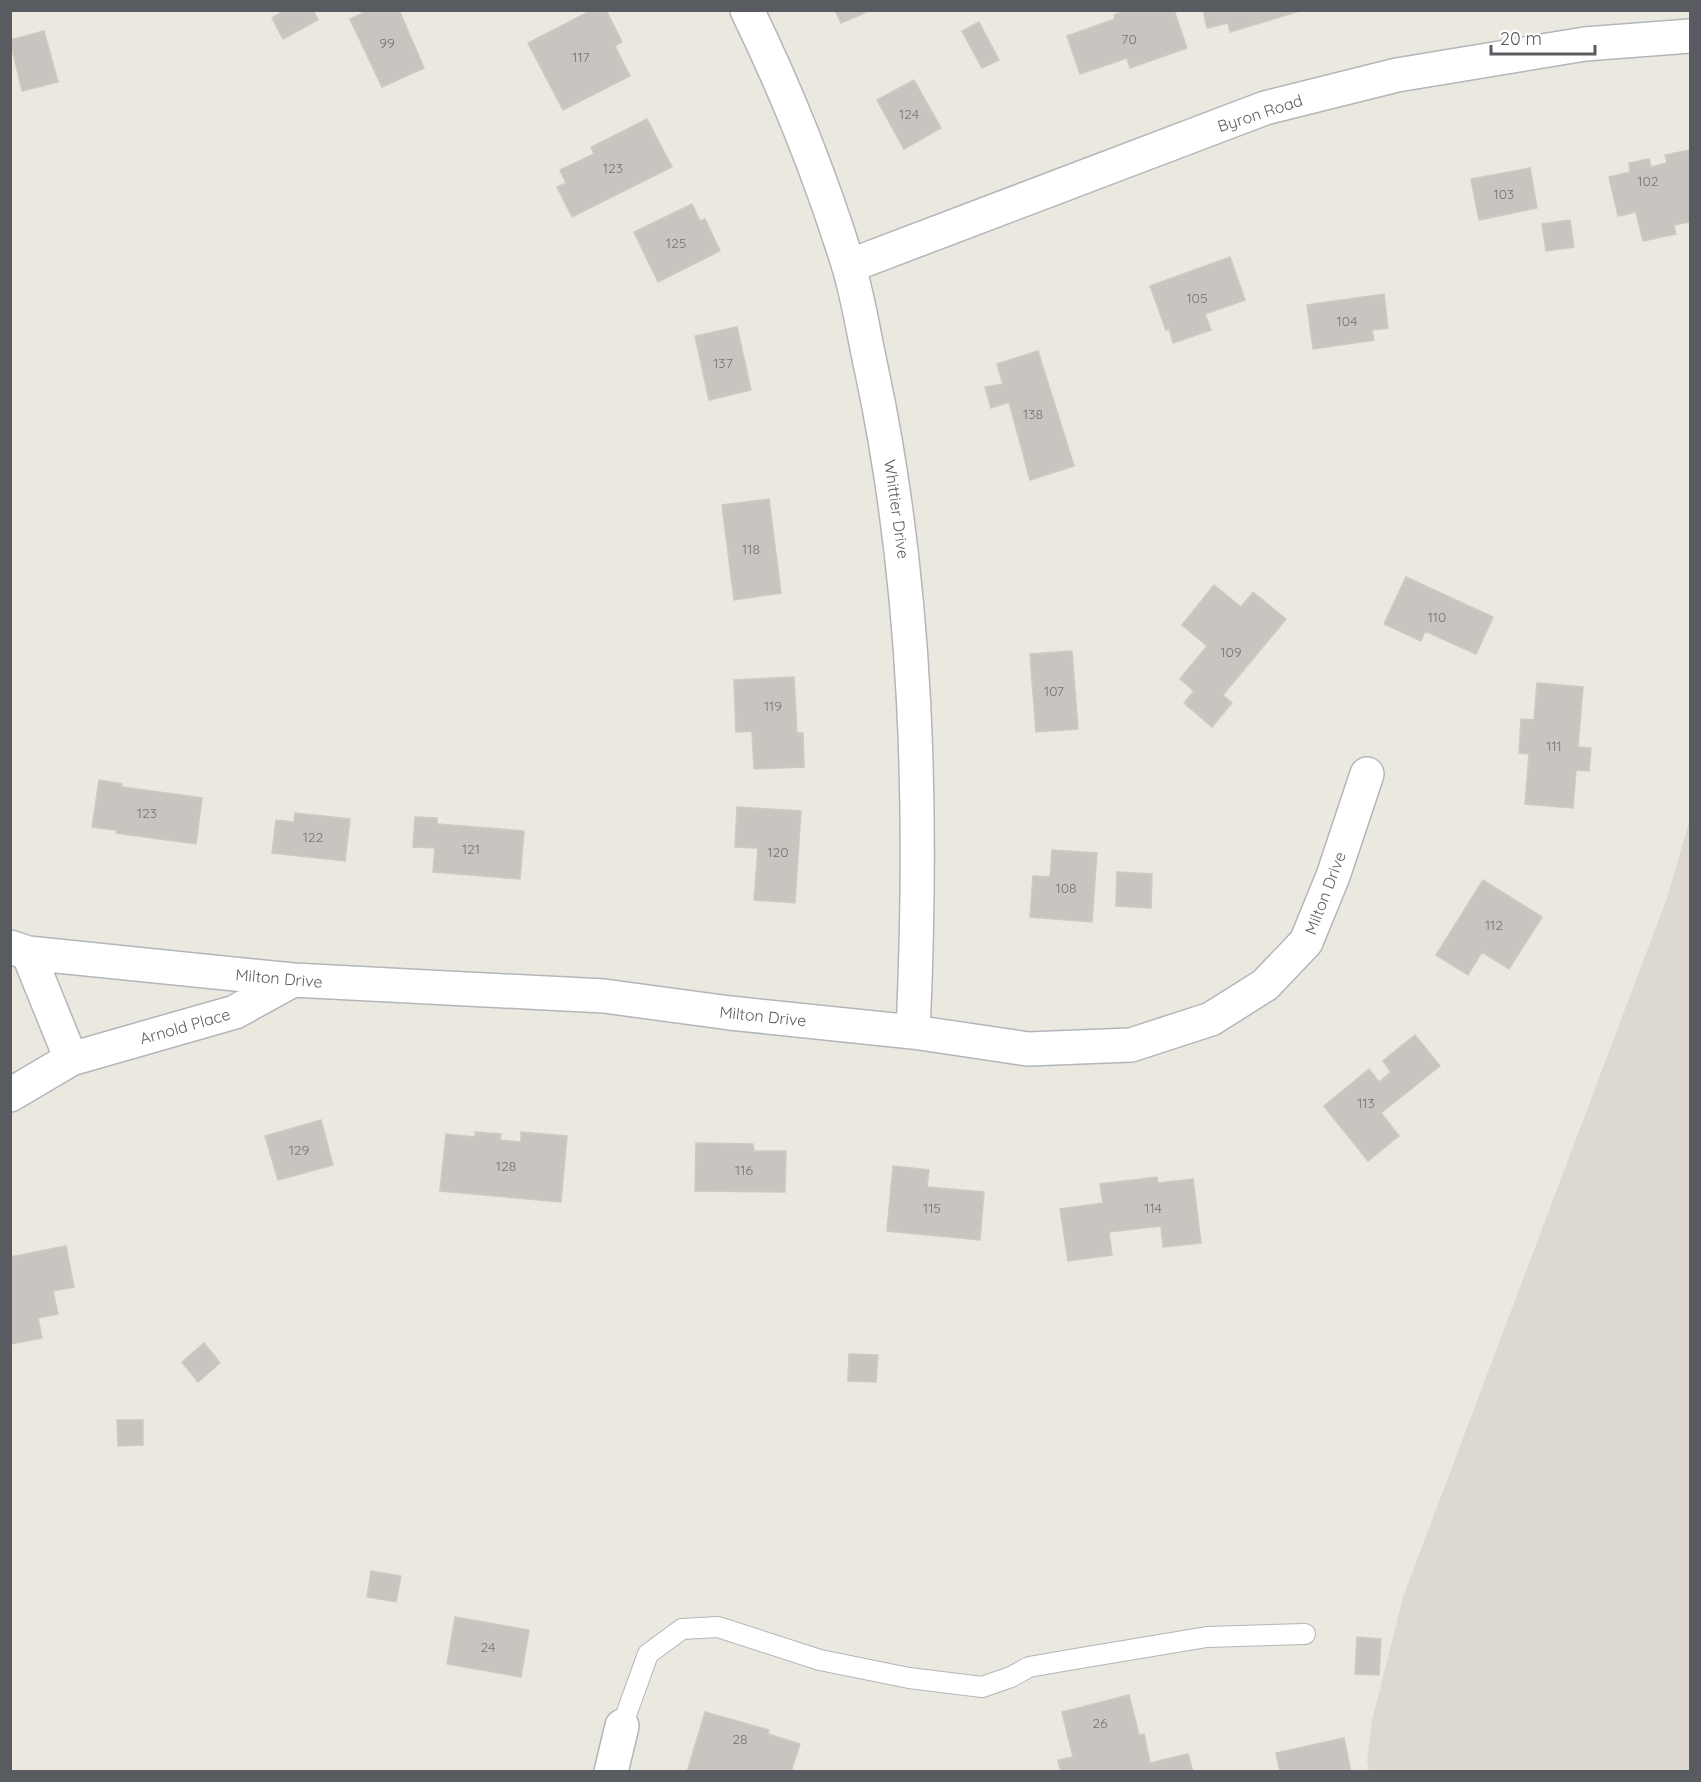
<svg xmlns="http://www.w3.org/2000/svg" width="1701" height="1782" font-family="Quicksand,sans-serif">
  <rect width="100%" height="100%" fill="#ebe8df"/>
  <path fill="#ddd9d0" d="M1690 819V1771H1369L1367 1761 1372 1720 1403 1597 1667 898Z"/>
  <path fill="#c8c4bf" stroke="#d0c9be" stroke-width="1.5" d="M285 10H313L318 20 283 39 272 18Z
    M369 10H399L424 68 382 87 350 19Z
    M592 10H606L622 42 615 46 630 76 563 110 528 43Z
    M835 10H871L841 23Z
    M1126 10H1174L1187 48 1130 68 1127 58 1080 74 1067 36 1115 19 1114 15Z
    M1203 10H1303L1230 32 1228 23 1207 28Z
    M979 22 999 60 982 68 962 31Z
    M44 31 58 82 22 91 10 40Z
    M914 80 941 128 904 149 877 100Z
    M647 119 672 167 572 217 557 187 566 183 560 170 594 154 591 147Z
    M1690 150V222L1674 225 1676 234 1643 241 1636 212 1618 216 1609 177 1630 172 1629 163 1649 159 1651 167 1667 163 1665 155Z
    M1530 168 1537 208 1479 220 1471 179Z
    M692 204 700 221 705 219 720 251 658 282 634 232Z
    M1570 220 1574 247 1546 251 1542 224Z
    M1230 257 1245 300 1205 314 1211 330 1173 343 1169 328 1166 330 1150 286Z
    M1384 294 1388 328 1372 330 1374 340 1313 349 1307 305Z
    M737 327 751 390 709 400 695 336Z
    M1038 351 1074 466 1030 480 1009 402 991 408 985 387 1003 384 997 364Z
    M769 499 781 593 734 600 722 505Z
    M1406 577 1493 617 1476 654 1425 631 1421 641 1384 624Z
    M1214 585 1241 607 1253 592 1286 619 1223 695 1232 703 1212 727 1184 703 1194 691 1180 679 1207 646 1182 625Z
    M1072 651 1078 729 1036 732 1030 654Z
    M794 677 797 733H803L804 767 754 769 752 731 736 732 734 680Z
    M1537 683 1583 687 1578 747 1591 748 1589 771 1576 770 1573 808 1525 804 1529 754 1519 753 1521 719 1534 720Z
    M99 780 122 784V787L202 798 196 844 116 833V830L92 827Z
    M737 807 801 811 795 903 754 900 758 848 735 847Z
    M295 813 350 819 345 861 272 853 276 820 294 822Z
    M415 817 437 818V824L524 831 520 879 433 872 435 848 413 847Z
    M1052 850 1097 853 1092 922 1030 917 1033 876 1050 877Z
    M1117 872 1152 874 1151 908 1116 906Z
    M1483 880 1542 917 1509 969 1482 952 1468 975 1436 955Z
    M1415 1035 1440 1066 1381 1113 1399 1136 1368 1161 1324 1106 1369 1069 1379 1082 1391 1072 1383 1061Z
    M321 1120 333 1165 278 1180 265 1136Z
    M475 1132 501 1134 500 1140 521 1142V1132L567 1136 561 1202 440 1191 446 1134 475 1137Z
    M696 1143 753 1144 754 1151H786L785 1192 695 1191Z
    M893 1166 929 1170 927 1187 984 1192 980 1240 887 1231Z
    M1157 1177 1158 1183 1193 1179 1201 1243 1163 1247 1161 1226 1109 1232 1112 1255 1068 1261 1060 1209 1103 1203 1100 1184Z
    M66 1246 74 1287 53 1291 58 1314 38 1318 42 1338 10 1344V1257Z
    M204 1343 220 1363 198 1382 182 1362Z
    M849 1354 878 1355 876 1382 848 1381Z
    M117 1420H143V1445L118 1446Z
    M371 1571 401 1576 396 1602 367 1597Z
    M455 1617 529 1630 521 1677 447 1664Z
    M1357 1637 1381 1639 1379 1675 1355 1674Z
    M1129 1695 1139 1735 1144 1734 1150 1763 1188 1754 1193 1772H1061L1058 1760 1073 1757 1062 1712Z
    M705 1712 769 1730 768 1734 800 1744 791 1772H698L688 1769Z
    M1344 1738 1351 1772H1280L1276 1753Z"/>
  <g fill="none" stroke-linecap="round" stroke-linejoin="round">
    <defs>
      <path id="service" d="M622 1726 648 1654 682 1629 718 1627 820 1660 909 1678 982 1687 1011 1677 1029 1667 1075 1659 1207 1637 1305 1634"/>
      <path id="minor" d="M747 10C787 92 821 177 848 264 859 299 864 337 872 372 918 589 923 812 913 1032
        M849 266 1265 108 1397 75 1585 44 1690 36
        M10 947 28 953 293 980 604 996 730 1013 913 1032 1028 1049 1131 1045 1211 1019 1265 985 1306 942 1333 876 1367 774
        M28 953 71 1059
        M10 1095 71 1059 235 1012 293 980
        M611 1772 622 1726"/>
    </defs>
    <use href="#service" stroke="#b2b6ba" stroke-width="22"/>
    <use href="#minor" stroke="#b2b6ba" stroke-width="36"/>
    <use href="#service" stroke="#fff" stroke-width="20"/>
    <use href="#minor" stroke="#fff" stroke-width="33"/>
  </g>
  <g text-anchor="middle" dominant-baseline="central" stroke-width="4.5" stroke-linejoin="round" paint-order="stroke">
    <g font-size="14" fill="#747678">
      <text x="1129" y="39">70</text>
      <text x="387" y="43">99</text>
      <text x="581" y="57">117</text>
      <text x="909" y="114">124</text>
      <text x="613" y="168">123</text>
      <text x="1648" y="181">102</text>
      <text x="1504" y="194">103</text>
      <text x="676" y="243">125</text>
      <text x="1197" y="298">105</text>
      <text x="1347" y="321">104</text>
      <text x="723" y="363">137</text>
      <text x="1033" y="414">138</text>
      <text x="751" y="549">118</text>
      <text x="1437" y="617">110</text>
      <text x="1231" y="652">109</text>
      <text x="1054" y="691">107</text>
      <text x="773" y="706">119</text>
      <text x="1554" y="746">111</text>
      <text x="147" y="813">123</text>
      <text x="313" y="837">122</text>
      <text x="471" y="849">121</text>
      <text x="778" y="852">120</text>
      <text x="1066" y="888">108</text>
      <text x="1494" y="925">112</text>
      <text x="1366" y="1103">113</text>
      <text x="299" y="1150">129</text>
      <text x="506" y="1166">128</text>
      <text x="744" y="1170">116</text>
      <text x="932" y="1208">115</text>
      <text x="1153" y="1208">114</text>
      <text x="488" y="1647">24</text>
      <text x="1100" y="1723">26</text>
      <text x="740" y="1739">28</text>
    </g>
    <g font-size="16" fill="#585c60" stroke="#fff">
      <text transform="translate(1260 113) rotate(-18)">Byron Road</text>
      <text transform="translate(897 509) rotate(82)">Whittier Drive</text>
      <text transform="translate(1325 893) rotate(-69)">Milton Drive</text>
      <text transform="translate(279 978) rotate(5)">Milton Drive</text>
      <text transform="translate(763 1016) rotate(6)">Milton Drive</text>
      <text transform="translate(185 1026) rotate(-16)">Arnold Place</text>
    </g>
  </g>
  <rect width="1701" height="1782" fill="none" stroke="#585c60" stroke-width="24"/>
  <path d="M1491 45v9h104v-9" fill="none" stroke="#585c60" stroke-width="3"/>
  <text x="1500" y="45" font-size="18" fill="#585c60" stroke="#ffffff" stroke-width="4.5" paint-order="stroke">20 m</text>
</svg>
